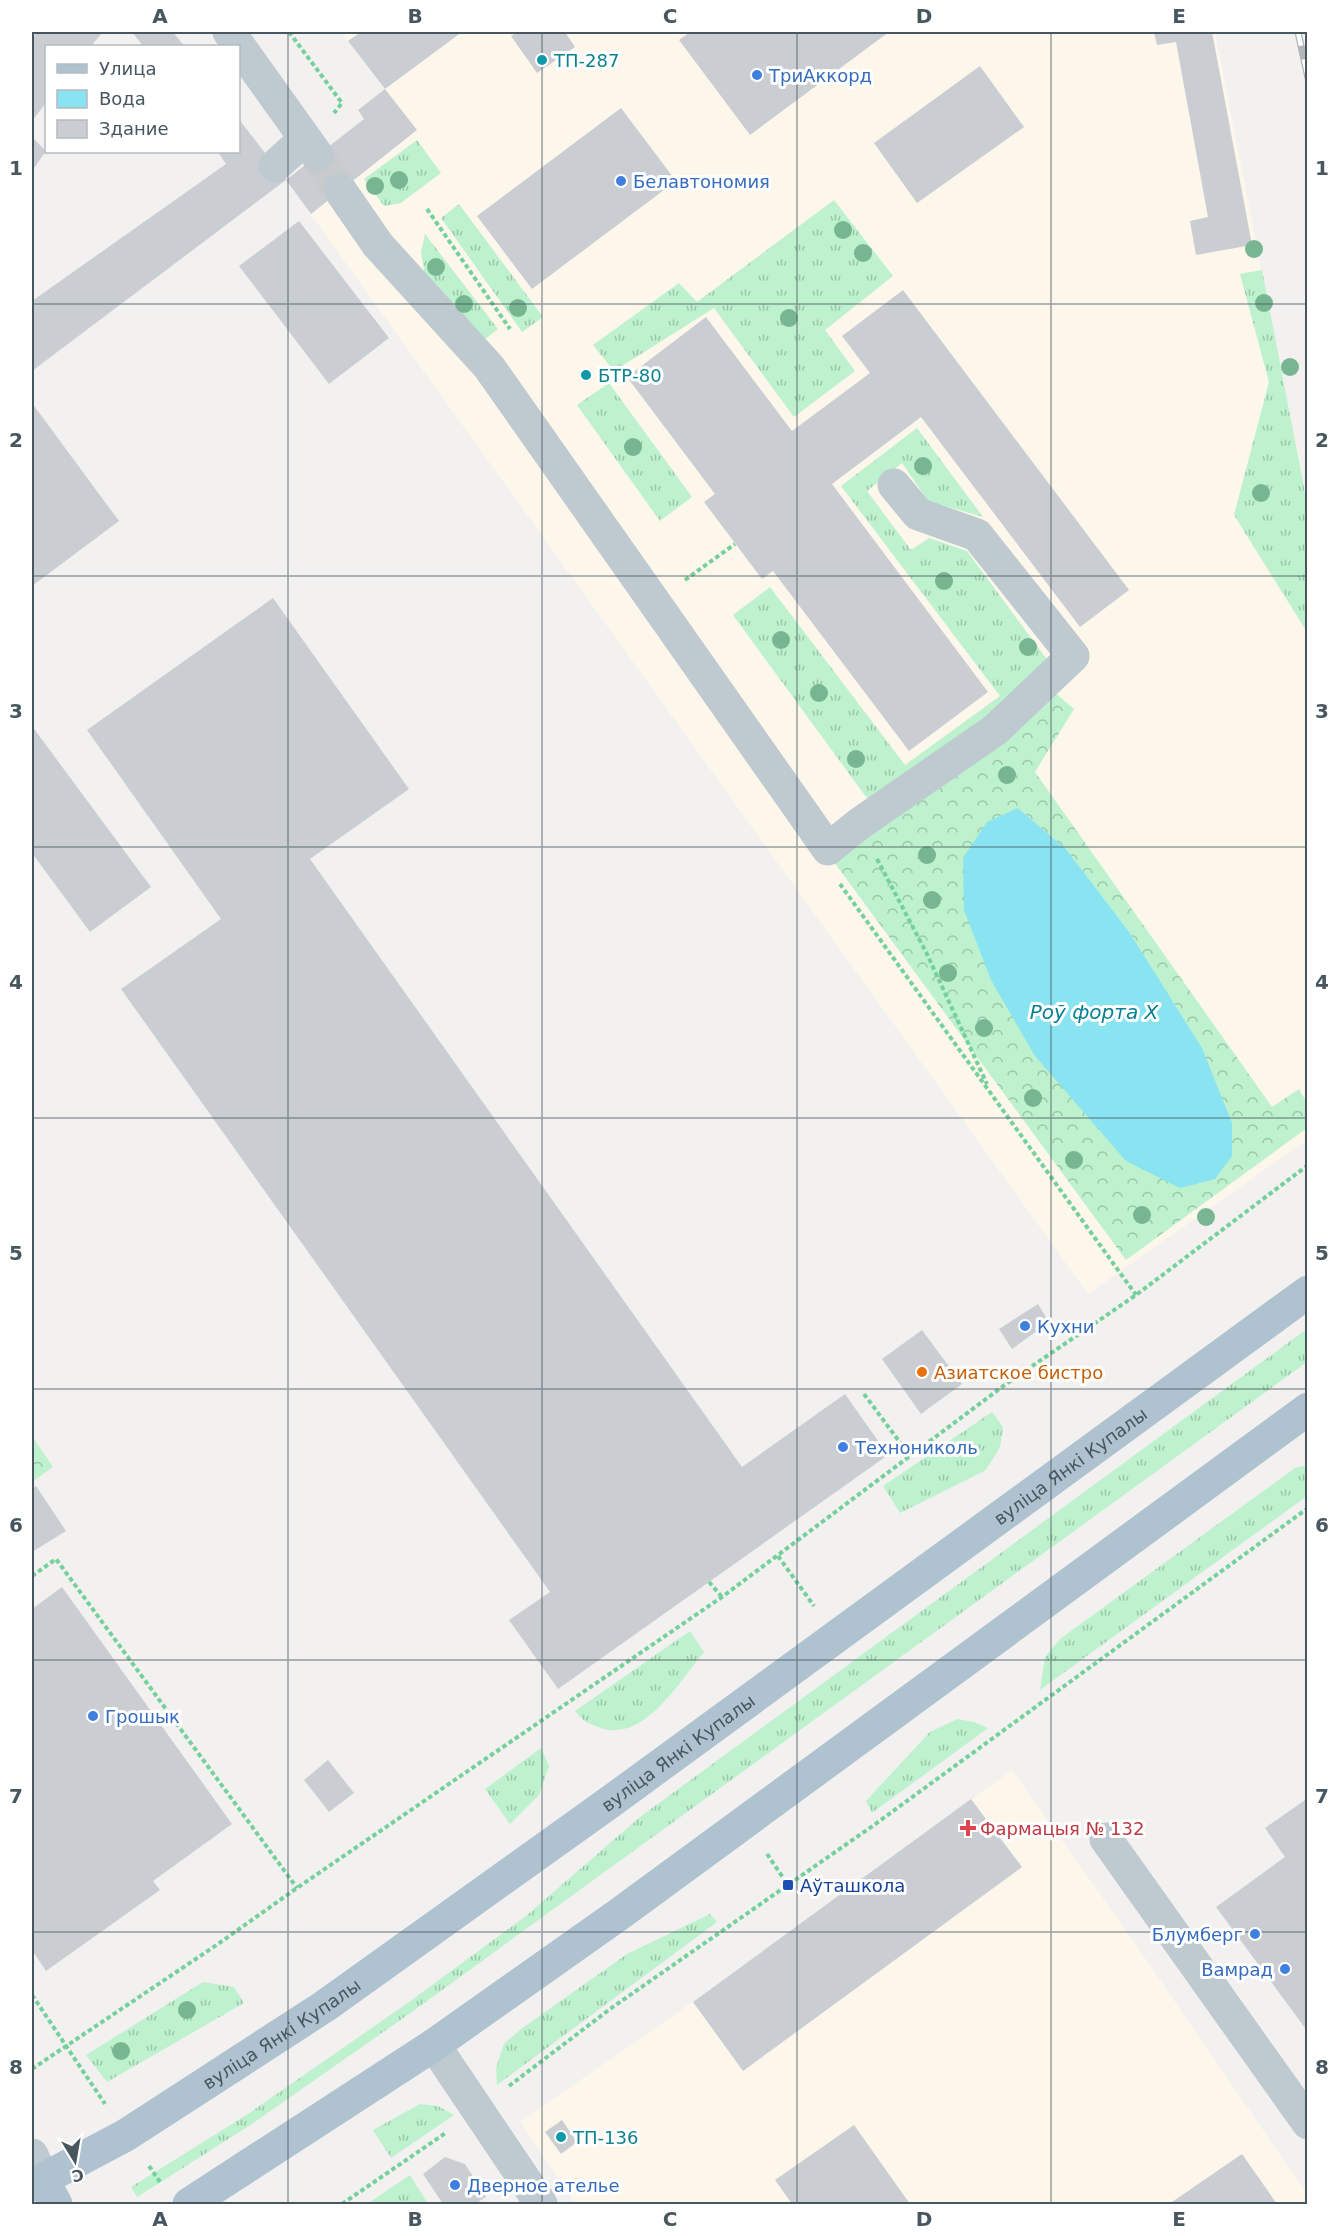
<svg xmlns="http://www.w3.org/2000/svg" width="1339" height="2236" font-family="'DejaVu Sans',sans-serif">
  <defs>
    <pattern id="grass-tufts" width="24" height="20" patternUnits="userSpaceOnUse" patternTransform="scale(1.5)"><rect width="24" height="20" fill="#bef1cd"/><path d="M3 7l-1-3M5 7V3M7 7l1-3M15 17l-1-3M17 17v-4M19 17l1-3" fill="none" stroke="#9cc6aa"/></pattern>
    <pattern id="forest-crowns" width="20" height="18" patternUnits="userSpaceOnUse" patternTransform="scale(1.5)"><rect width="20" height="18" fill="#bef1cd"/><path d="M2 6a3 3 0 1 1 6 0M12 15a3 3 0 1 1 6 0" fill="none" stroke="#9cc6aa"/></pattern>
  </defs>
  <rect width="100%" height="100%" fill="#f3f0f0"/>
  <path fill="#fdf6ea" d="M341 32H1215L1307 503V1140L1088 1294 286 180 364 119 358 110 384 89Z
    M1012 1770 1125 1929 1307 2194V2204H576L520 2122 693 2002Z"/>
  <path fill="url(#grass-tufts)" d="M417 140 441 173 401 203 384 206 364 179Z
    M834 200 893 276 825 330 855 371 794 417 714 308 614 371 593 345 679 283 697 302Z
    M459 204 543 317 522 332 441 218Z
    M425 234 498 329 479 344 425 277 421 252Z
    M1262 270 1307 503V632L1234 515 1269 382 1240 274Z
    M609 383 692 497 660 521 577 405Z
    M917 428 983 517 928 501 902 463 867 491 911 550 929 538 967 551 1051 665 990 726 869 801 733 615 770 587 905 765 1000 696 841 486Z
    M1307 1329V1362L409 2014 252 2124 137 2197 131 2187 248 2114 409 2002 526 1916 640 1817Z
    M992 1412 1003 1427 1000 1447 986 1470 900 1513 883 1486Z
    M1307 1465V1496L1040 1690 1045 1657 1060 1639 1295 1468Z
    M690 1631 704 1652C679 1682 643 1745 598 1727 587 1723 582 1720 575 1711Z
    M957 1719 974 1722 988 1728 872 1813 866 1801 930 1732Z
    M541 1748 549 1766 539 1795 510 1824 485 1789Z
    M710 1914 717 1922 497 2085 496 2068 504 2044 521 2029 627 1954Z
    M203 1982 234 1987 244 2003 107 2082 86 2055Z
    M420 2104 438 2106 454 2115 391 2158 373 2130Z
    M410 2175 428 2204H367Z"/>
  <path fill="url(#forest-crowns)" fill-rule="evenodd" d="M1053 691 1074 709 1035 772 1272 1107 1299 1089 1307 1103V1128L1126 1260 834 862ZM1018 808 1066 849 1130 933 1202 1048Z
    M32 1436 53 1467 32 1482Z"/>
  <path fill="#89e3f0" d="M1018 808 1066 849 1130 933 1202 1048 1232 1123V1156L1215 1179 1180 1188 1126 1161 1035 1056 991 980 964 910 963 858 987 822Z"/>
  <path fill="#caced3" d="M37 32H103L91 46H46V103L32 121V39Z
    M132 32H173L184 46H143Z
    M361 32H462L385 89 348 41Z
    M518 32H565L575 47 537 73 511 36Z
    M690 32H889L750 135 679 40Z
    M1154 32H1212L1252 245 1196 255 1190 221 1208 217 1176 42 1157 45Z
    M980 66 1024 127 917 203 874 143Z
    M385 89 417 130 311 214 286 180 364 119 358 110Z
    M621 108 676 181 532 289 477 216Z
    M238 118 286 180 32 371V301L226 164 218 152H238Z
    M32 137 46 151 32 171Z
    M299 221 389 338 329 384 239 266Z
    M903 290 1129 590 1080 627 921 417 832 484 988 692 909 751 773 571 762 579 704 502 715 494 627 377 706 317 792 431 870 373 842 336Z
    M32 403 119 521 32 586Z
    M273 598 409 789 310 859 742 1467 845 1394 888 1455 558 1689 509 1620 550 1592 121 989 221 919 87 730Z
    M32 726 151 887 90 932 32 853Z
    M1038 1304 1049 1322 1012 1349 999 1329Z
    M922 1330 962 1384 921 1414 882 1359Z
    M36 1486 66 1531 32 1552V1489Z
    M62 1587 232 1824 153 1881 160 1890 46 1971 32 1950V1609Z
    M328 1760 354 1793 329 1812 304 1780Z
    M1308 1798 1307 1828 1308 2032 1216 1907 1285 1857 1265 1828Z
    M971 1799 1022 1867 743 2071 693 2002Z
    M562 2120 577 2142 561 2154 545 2132Z
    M854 2125 910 2204H792L775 2180Z
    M1242 2154 1277 2204H1169Z
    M445 2157 465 2164 486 2197 475 2204H443L423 2174Z"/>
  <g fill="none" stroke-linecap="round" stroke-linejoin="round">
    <path stroke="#c8cacc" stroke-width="33" stroke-dasharray="33 16" stroke-linecap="butt" d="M317 155 340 190"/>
    <path stroke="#74d19b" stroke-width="4" stroke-dasharray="4.5 3" stroke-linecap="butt" d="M289 32 342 103 334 113
      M427 209 510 329
      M685 580 735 544
      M877 859 926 952 987 1084
      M840 884 1136 1295
      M864 1394 910 1456
      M778 1556 814 1606
      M32 1576 56 1559 297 1888
      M709 1582 722 1597
      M767 1854 788 1885
      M32 1995 105 2104
      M32 2069 218 1944 297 1888 722 1597 1006 1384 1136 1295 1308 1165
      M509 2086 610 2009 874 1825 1308 1508
      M149 2166 160 2182
      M342 2204 447 2132"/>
    <path stroke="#bec9d0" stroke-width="33" d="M229 32 317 155
      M275 166 305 139
      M340 190 378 245 489 367 828 849 859 824 995 730 1073 656 977 535 918 514 894 485
      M1106 1839 1308 2123
      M434 2045 541 2204
      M32 2155 43 2180"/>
    <g stroke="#afc2d0" stroke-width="33">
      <path d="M43 2180 56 2204"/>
      <path id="s1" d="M32 2185 126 2135 325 2006 610 1802 1308 1292"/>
      <path d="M189 2204 434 2045 618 1915 1308 1409"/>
    </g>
    <defs>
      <path id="rail" d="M1298 32 1308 78"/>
    </defs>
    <use href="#rail" stroke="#b2b6bb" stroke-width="7"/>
    <use href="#rail" stroke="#fff" stroke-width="4.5" stroke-dasharray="14" stroke-linecap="butt"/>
  </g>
  <g fill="#78b591">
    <circle cx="399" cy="180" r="9"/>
    <circle cx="375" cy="186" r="9"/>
    <circle cx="843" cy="230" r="9"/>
    <circle cx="1254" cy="249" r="9"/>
    <circle cx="863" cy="253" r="9"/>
    <circle cx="436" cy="267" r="9"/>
    <circle cx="1264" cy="303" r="9"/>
    <circle cx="464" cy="304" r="9"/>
    <circle cx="518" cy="308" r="9"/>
    <circle cx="789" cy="318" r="9"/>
    <circle cx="1290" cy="367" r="9"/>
    <circle cx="633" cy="447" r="9"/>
    <circle cx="923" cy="466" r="9"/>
    <circle cx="1261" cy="493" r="9"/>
    <circle cx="944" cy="581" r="9"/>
    <circle cx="781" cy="640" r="9"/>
    <circle cx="1028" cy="647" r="9"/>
    <circle cx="819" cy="693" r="9"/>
    <circle cx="856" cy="759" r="9"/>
    <circle cx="1007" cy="775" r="9"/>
    <circle cx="927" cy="855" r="9"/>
    <circle cx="932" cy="900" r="9"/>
    <circle cx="948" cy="973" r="9"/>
    <circle cx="984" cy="1028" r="9"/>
    <circle cx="1033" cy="1098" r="9"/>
    <circle cx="1074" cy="1160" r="9"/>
    <circle cx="1142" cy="1215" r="9"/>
    <circle cx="1206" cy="1217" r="9"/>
    <circle cx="187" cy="2010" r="9"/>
    <circle cx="121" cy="2051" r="9"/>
  </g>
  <path fill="none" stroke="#47565f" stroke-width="1.5" stroke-opacity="0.55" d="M288 32V2204M542 32V2204M797 32V2204M1051 32V2204M32 304H1308M32 576H1308M32 847H1308M32 1118H1308M32 1389H1308M32 1660H1308M32 1932H1308"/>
  <g fill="#0f9aa8" stroke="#fff" stroke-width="2">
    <circle cx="542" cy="60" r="6"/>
    <circle cx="586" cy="375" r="6"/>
    <circle cx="561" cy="2137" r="6"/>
  </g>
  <g fill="#3f7fe0" stroke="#fff" stroke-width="2">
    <circle cx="757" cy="75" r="6"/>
    <circle cx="621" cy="181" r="6"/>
    <circle cx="1025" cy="1326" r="6"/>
    <circle cx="843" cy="1447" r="6"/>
    <circle cx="93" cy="1716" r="6"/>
    <circle cx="1255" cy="1934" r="6"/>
    <circle cx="1285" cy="1969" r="6"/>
    <circle cx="455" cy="2185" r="6"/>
  </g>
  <circle fill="#e8710a" stroke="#fff" stroke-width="2" cx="922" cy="1372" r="6"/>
  <path fill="#e0444e" stroke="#fff" stroke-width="2" d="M965 1819h6v6h6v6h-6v6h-6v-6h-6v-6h6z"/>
  <rect fill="#1a4fb4" stroke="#fff" stroke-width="2" x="782" y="1879" width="12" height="12" rx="3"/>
  <g text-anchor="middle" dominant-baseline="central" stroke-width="6" stroke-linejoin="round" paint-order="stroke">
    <g font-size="18" fill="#0d838f" stroke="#fff" text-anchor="start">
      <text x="554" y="60">ТП-287</text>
      <text x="598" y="375">БТР-80</text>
      <text x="573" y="2137">ТП-136</text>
    </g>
    <g font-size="18" fill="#366cbe" stroke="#fff" text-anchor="start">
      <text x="769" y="75">ТриАккорд</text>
      <text x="633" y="181">Белавтономия</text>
      <text x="1037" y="1326">Кухни</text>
      <text x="855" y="1447">Технониколь</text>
      <text x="105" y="1716">Грошык</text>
      <text x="1243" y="1934" text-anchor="end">Блумберг</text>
      <text x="1273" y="1969" text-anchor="end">Вамрад</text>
      <text x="467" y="2185">Дверное ателье</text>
    </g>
    <g font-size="18" fill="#c56008" stroke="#fff" text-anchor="start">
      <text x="934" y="1372">Азиатское бистро</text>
    </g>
    <g font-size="18" fill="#47565f" stroke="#fff">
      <text stroke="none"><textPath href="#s1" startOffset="1264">вуліца Янкі Купалы</textPath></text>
      <text stroke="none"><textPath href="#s1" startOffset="778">вуліца Янкі Купалы</textPath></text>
      <text stroke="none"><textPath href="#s1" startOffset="292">вуліца Янкі Купалы</textPath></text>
    </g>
    <g font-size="18" fill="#be3a42" stroke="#fff" text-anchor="start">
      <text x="980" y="1828">Фармацыя № 132</text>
    </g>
    <g font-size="18" fill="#164399" stroke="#fff" text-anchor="start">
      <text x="800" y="1885">Аўташкола</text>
    </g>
    <g font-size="20" font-style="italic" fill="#098192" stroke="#fff">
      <text x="1094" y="1012">Роў форта X</text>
    </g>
  </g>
  <rect width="1339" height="2236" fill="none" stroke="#ffffff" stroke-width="66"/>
  <rect x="45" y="45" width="195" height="108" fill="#ffffff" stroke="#b5bbbf" stroke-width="1.5"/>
  <rect x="57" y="64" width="30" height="9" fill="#afc2d0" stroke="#b5bbbf" stroke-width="1.5"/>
  <text x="99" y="75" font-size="18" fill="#47565f">Улица</text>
  <rect x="57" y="90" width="30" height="18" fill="#89e3f0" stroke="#b5bbbf" stroke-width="1.5"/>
  <text x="99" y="105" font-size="18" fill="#47565f">Вода</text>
  <rect x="57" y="120" width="30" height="18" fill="#caced3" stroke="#b5bbbf" stroke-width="1.5"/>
  <text x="99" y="135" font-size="18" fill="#47565f">Здание</text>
  <g transform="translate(75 2161) rotate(169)" stroke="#ffffff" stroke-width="4.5" paint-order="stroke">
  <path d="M0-4.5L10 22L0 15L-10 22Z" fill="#47565f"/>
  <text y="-9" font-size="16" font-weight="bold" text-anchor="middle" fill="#47565f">С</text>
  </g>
  <rect x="33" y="33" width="1273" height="2170" fill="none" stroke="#47565f" stroke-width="2"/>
  <g font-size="20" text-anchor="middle" font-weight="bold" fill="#47565f">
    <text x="160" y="23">A</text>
    <text x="415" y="23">B</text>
    <text x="670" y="23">C</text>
    <text x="924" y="23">D</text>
    <text x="1179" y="23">E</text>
    <text x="16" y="175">1</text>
    <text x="1322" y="175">1</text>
    <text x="16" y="447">2</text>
    <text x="1322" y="447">2</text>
    <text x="16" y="718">3</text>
    <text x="1322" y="718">3</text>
    <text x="16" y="989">4</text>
    <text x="1322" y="989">4</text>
    <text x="16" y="1260">5</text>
    <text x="1322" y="1260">5</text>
    <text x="16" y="1532">6</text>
    <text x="1322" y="1532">6</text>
    <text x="16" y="1803">7</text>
    <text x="1322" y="1803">7</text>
    <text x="16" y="2074">8</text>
    <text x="1322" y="2074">8</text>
    <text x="160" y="2226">A</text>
    <text x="415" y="2226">B</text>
    <text x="670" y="2226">C</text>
    <text x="924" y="2226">D</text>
    <text x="1179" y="2226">E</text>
  </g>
</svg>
